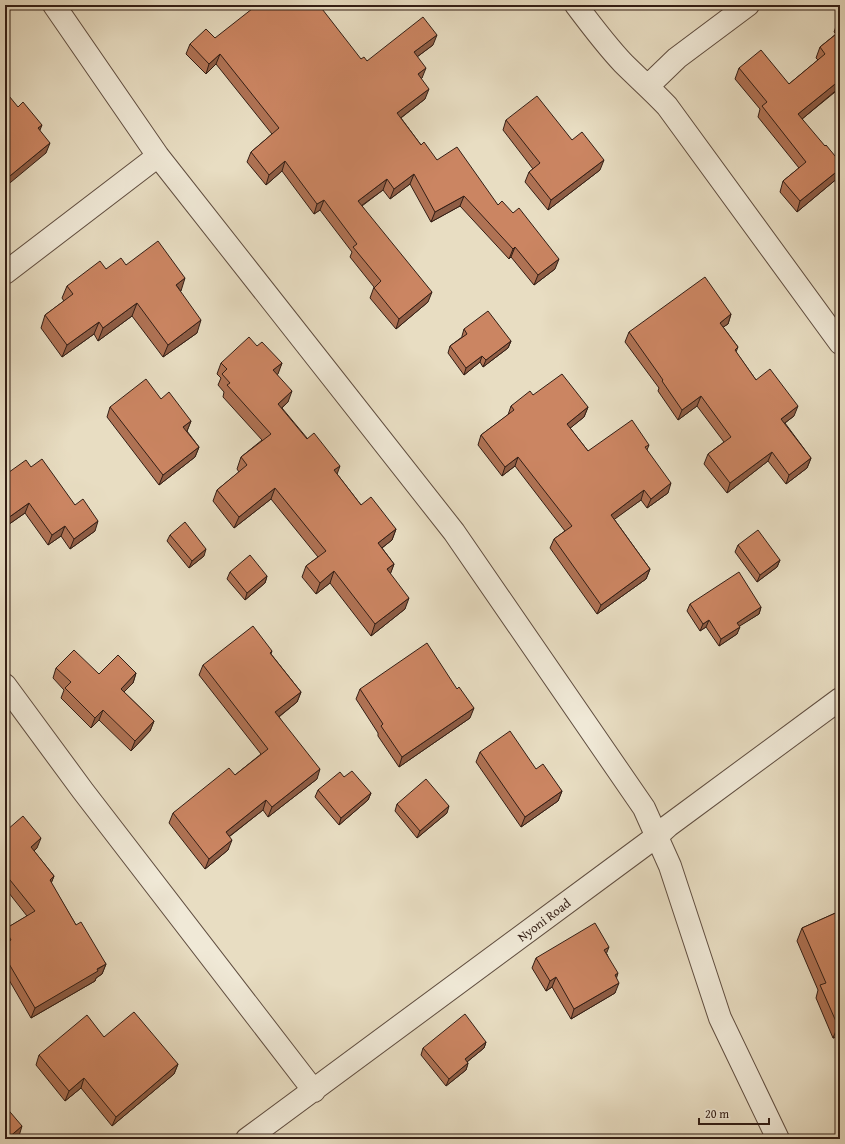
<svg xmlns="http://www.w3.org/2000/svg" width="845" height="1144" font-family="'Gentium Book Plus',serif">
  <rect width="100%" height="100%" fill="#e8ddc2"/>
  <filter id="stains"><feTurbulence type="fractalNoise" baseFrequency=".005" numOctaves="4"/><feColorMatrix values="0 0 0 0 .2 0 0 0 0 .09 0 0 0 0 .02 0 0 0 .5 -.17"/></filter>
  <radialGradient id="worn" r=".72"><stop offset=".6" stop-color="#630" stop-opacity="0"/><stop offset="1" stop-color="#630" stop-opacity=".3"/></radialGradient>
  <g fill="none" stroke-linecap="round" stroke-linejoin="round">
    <defs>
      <path id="minor" d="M54 5 158 156 454 532 644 808 670 866 720 1018 778 1139
        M576 5C591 25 606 45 623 63 637 77 653 91 667 106L840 343
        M648 86 677 58 748 5
        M5 273 158 156
        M5 685 83 791 314 1091
        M247 1139 657 836 668 826 840 699"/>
    </defs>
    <use href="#minor" stroke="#604e40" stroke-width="24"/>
    <use href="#minor" stroke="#f0e9d7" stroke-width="22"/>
  </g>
  <path fill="#af7254" stroke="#331e15" d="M840 19V88L802 119 839 177 797 212 780 192 783 181 799 168 758 117 760 109 735 79 739 68 789 84 818 60 816 58 820 47 836 34 834 32 838 21Z
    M215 38 361 59 367 61 433 45 417 57 422 78 421 79 425 99 401 118 421 145 437 160 498 205 555 269 534 285 511 257 509 259 460 206 431 222 410 184 390 199 383 190 362 206 428 302 396 329 370 298 374 287 350 257 352 252 320 210 314 214 282 171 266 185 247 162 251 152 272 134 216 64 206 74 186 54 190 44Z
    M506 120 572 140 600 170 548 210 525 182 529 172 533 169 503 130Z
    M126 265 180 291 197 333 163 357 132 316 98 341 94 334 62 357 41 328 45 315 64 301 62 298 67 286 106 269Z
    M731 314 728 324 723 327 738 347 736 352 756 380 794 416 785 423 811 458 807 468 786 484 768 461 727 493 704 464 708 454 724 442 697 406 678 420 658 391 659 388 625 342 629 332Z
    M464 329 511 341 508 348 483 367 480 362 464 375 448 353 450 346 462 337V336Z
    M257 346 282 363 277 374 288 402 282 408 337 474 361 505 396 529 392 540 382 548 394 564 390 574 405 609 371 636 330 583 316 594 302 577 306 566 318 557 271 499 234 528 213 501 217 490 239 472 237 469 241 457 262 440 223 397 224 392 218 385 221 378 217 374 221 363Z
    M533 395 588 407 584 417 570 428 588 451 649 445 647 450 668 493 647 508 641 500 614 519 650 569 646 579 597 614 550 548 554 539 565 531 515 466 502 476 478 445 481 435 508 415 511 406Z
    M161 399 191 421 187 431 199 447 195 457 159 485 107 417 110 407Z
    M31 467 75 505 95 531 70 549 61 536 48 545 25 513 5 527V475Z
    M170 535 204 556 189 568 167 541Z
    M738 545 780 560 777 567 757 582 735 552Z
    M230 572 267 576 265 583 245 600 227 579Z
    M690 604 761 607 759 614 739 626 737 634 719 646 706 627 700 631 687 611Z
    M272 651 271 654 301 692 297 702 279 717 317 779 268 817 263 810 229 837 228 850 205 869 169 823 173 813 235 775 261 754 199 675 203 665Z
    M56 668 99 674 136 673 133 683 124 692 154 721 150 731 131 751 99 720 91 728 61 698 64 690 53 678Z
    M360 689 470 718 399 767 378 736V733L356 699Z
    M480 752 536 769 562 791 558 801 521 827 476 762Z
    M344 777 371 793 368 800 339 825 315 797 318 790Z
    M397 804 447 813 417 838 395 811Z
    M5 828 7 830 37 848 34 851 54 876 51 883 76 925 106 964 102 974 96 978 95 981 31 1018 5 973V929L27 916 5 888Z
    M840 911V1036L833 1038 816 998 818 990 797 941 802 928Z
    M607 954 616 978 615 993 571 1019 552 987 546 991 532 968 536 958Z
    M104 1037 178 1064 174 1074 112 1126 81 1088 65 1101 36 1065 39 1055Z
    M486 1042 484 1048 467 1062 468 1063 466 1070 446 1086 421 1055 423 1048Z"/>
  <path fill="#8e5d45" stroke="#331e15" d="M437 35 433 45 410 62 414 52Z
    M220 54 216 64 206 74 209 64Z
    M426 68 422 78 414 84 418 74Z
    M840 80V87L795 125 798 114Z
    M429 89 425 99 394 123 397 113Z
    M42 125 38 135V128Z
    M50 143 46 153 5 187V180Z
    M604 160 600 170 548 210 551 200Z
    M285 161 282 171 266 185 269 175Z
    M840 169V174L839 177 797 212 800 201Z
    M414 174 410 184 390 199 394 189Z
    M387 179 383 190 354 211 358 201Z
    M464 196 460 206 431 222 435 212Z
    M324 200 320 210 314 214 317 204Z
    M515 247 511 257 509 259 513 249Z
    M559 259 555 269 534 285 538 275Z
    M185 278 181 291 176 285Z
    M432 292 428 302 396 329 399 319Z
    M137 303 132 316 98 341 103 328Z
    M731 314 728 324 716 332 720 323Z
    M201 320 197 333 163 357 168 345Z
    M99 322 94 334 62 357 67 345Z
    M511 341 508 348 483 367 486 360Z
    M482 356 480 362 464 375 466 368Z
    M282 363 278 374 269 381 273 370Z
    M292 391 288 402 274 415 278 404Z
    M701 396 697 406 678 420 682 410Z
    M798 406 794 416 778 428 781 419Z
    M588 407 584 417 563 434 567 424Z
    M191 421 187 431 180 437 183 427Z
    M199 447 195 457 159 485 163 475Z
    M772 452 768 461 727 493 730 483Z
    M518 457 515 466 502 476 505 467Z
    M811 458 807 468 786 484 789 475Z
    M340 466 336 477 334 470Z
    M671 483 668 493 647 508 651 499Z
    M275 488 271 499 234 528 239 517Z
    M644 490 641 500 608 524 611 515Z
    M29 503 25 513 5 527 8 518Z
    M98 521 95 531 70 549 74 539Z
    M65 526 61 536 48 545 52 535Z
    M396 529 392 540 374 554 378 543Z
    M206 549 204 556 189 568 192 561Z
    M780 560 777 567 757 582 760 575Z
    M394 564 390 575 387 569Z
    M650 569 646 579 597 614 601 605Z
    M334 571 330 583 316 594 320 583Z
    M267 576 265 583 245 600 247 593Z
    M409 598 405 609 371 636 375 624Z
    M761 607 759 614 735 629 737 623Z
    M709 620 706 627 700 631 703 624Z
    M740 627 737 634 719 646 721 639Z
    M136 673 133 683 117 699 121 689Z
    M301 692 297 702 272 722 275 712Z
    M474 708 470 718 399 767 402 757Z
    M103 710 99 720 91 728 95 718Z
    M154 721 150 731 131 751 135 741Z
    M320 769 317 779 268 817 272 807Z
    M562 791 558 801 521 827 525 817Z
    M371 793 368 800 339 825 341 818Z
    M266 800 263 810 222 842 226 832Z
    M449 806 447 813 417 838 420 831Z
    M41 838 37 848 27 857 31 847Z
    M232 840 228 850 205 869 209 859Z
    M54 876 50 886V880Z
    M609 947 605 957 604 950Z
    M106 964 102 974 96 978 95 981 31 1018 35 1008Z
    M618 973 615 983V975Z
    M556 977 552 987 546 991 550 981Z
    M619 983 615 993 571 1019 574 1009Z
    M840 1025V1036L833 1038 838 1026Z
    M486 1042 484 1048 462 1066 465 1059Z
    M468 1063 466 1070 446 1086 449 1079Z
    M178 1064 174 1074 112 1126 116 1117Z
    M84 1078 81 1088 65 1101 69 1091Z
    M22 1126 19 1136 15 1139H7Z"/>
  <path fill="#cb8562" stroke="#331e15" d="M257 5H319L361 59 364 57 367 61 423 17 437 35 414 52 426 68 418 74 429 89 397 113 421 145 424 142 437 160 457 147 498 205 502 201 513 213 519 208 559 259 538 275 515 247 513 249 464 196 435 212 414 174 394 189 387 179 358 201 432 292 399 319 374 288 381 281 353 247 357 244 324 200 317 204 285 161 269 175 251 152 279 128 220 54 209 64 190 44 206 29 215 38Z
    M840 19V24L838 21Z
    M840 31V80L798 114 825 146 826 145 840 162V169L800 201 783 181 806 162 762 106 767 102 739 68 761 50 789 84 825 54 820 47Z
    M5 91 18 107 23 102 42 125 38 128 50 143 5 180Z
    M537 96 572 140 582 132 604 160 551 200 529 172 540 163 506 120Z
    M158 241 185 278 176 285 201 320 168 345 137 303 103 328 99 322 67 345 45 315 73 294 67 286 100 261 106 269 121 258 126 265Z
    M705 277 731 314 720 323 738 347 735 350 756 380 770 369 798 406 781 419 811 458 789 475 772 452 730 483 708 454 731 437 701 396 682 410 662 381 663 380 629 332Z
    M488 311 511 341 486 360 482 356 466 368 450 346 467 334 464 329Z
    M249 337 257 346 262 342 282 363 273 370 292 391 278 404 307 439 314 433 340 466 334 470 361 505 371 497 396 529 378 543 394 564 387 569 409 598 375 624 334 571 320 583 306 566 326 551 275 488 239 517 217 490 247 465 241 457 271 434 227 385 230 383 222 374 227 369 221 363Z
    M562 374 588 407 567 424 588 451 632 420 649 445 645 447 671 483 651 499 644 490 611 515 650 569 601 605 554 539 572 526 518 457 505 467 481 435 514 410 511 406 530 391 533 395Z
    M146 379 161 399 169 392 191 421 183 427 199 447 163 475 110 407Z
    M42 459 75 505 83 499 98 521 74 539 65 526 52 535 29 503 8 518 5 514V475L26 460 31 467Z
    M185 522 206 549 192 561 170 535Z
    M758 530 780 560 760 575 738 545Z
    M250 555 267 576 247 593 230 572Z
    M739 572 761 607 737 623 740 627 721 639 709 620 703 624 690 604Z
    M253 626 272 651 270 653 301 692 275 712 320 769 272 807 266 800 226 832 232 840 209 859 173 813 229 768 235 775 268 749 203 665Z
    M427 643 457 689 459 687 474 708 402 757 381 726 383 724 360 689Z
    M74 650 99 674 118 655 136 673 121 689 154 721 135 741 103 710 95 718 65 688 71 682 56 668Z
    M510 731 536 769 543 764 562 791 525 817 480 752Z
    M352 771 371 793 341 818 318 790 340 772 344 777Z
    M426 779 449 806 420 831 397 804Z
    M23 816 41 838 31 847 54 876 50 880 76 925 81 922 106 964 97 969 98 971 35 1008 5 957V944L11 940 5 929 35 911 6 875 5 876V828L7 830Z
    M840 911V1025L838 1026 820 985 826 983 802 928Z
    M595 923 609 947 604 950 618 973 615 975 619 983 574 1009 556 977 550 981 536 958Z
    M134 1012 178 1064 116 1117 84 1078 69 1091 39 1055 87 1015 104 1037Z
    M465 1014 486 1042 465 1059 468 1063 449 1079 423 1048Z
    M5 1106 22 1126 7 1139H5Z
    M611 1134 614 1139H605Z"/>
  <g text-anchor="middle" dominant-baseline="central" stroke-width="3" stroke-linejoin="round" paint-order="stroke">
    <g font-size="13" fill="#331e15" stroke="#f0e9d7">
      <text transform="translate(544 920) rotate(-37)">Nyoni Road</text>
    </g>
  </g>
  <rect width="845" height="1144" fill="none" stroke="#e8ddc2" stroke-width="20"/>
  <rect x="6" y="6" width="833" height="1132" fill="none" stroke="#331e15" stroke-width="2"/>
  <rect x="10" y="10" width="825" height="1124" fill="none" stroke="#331e15"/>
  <path d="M699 1118v6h70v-6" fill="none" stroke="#331e15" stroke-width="2"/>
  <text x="705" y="1118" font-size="12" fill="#331e15" stroke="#f0e9d7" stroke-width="3" paint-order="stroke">20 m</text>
  <rect width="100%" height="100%" filter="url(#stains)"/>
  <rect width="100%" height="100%" fill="url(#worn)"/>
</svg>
